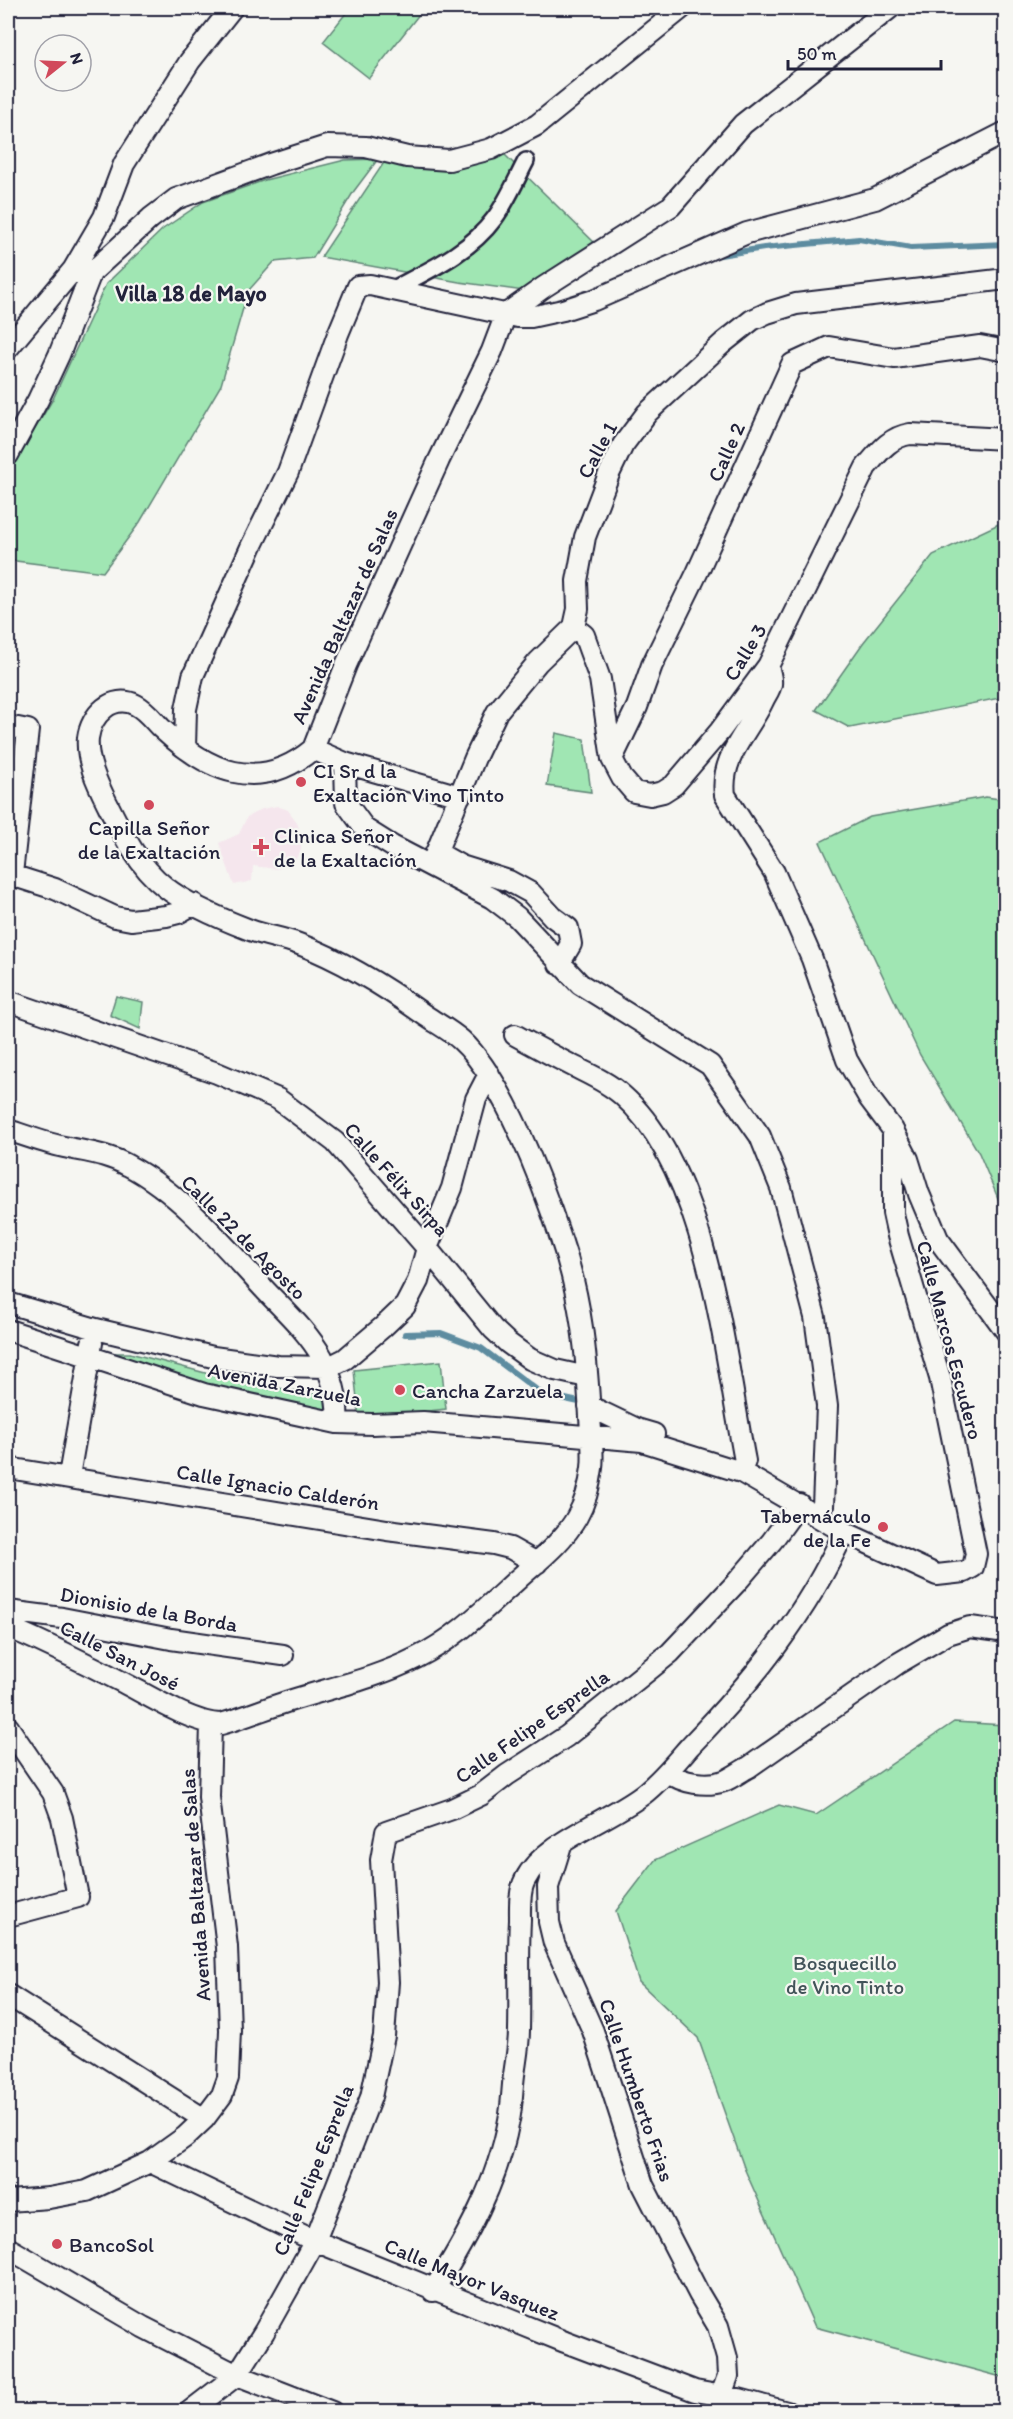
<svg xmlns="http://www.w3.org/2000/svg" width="1013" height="2419" font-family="Itim,sans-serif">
  <rect width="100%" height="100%" fill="#f6f6f2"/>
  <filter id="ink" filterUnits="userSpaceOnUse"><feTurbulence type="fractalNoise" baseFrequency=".0167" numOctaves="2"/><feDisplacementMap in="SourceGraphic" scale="12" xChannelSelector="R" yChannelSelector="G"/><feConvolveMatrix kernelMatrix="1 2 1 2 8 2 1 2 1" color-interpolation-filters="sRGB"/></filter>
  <g filter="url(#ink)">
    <path fill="#f5e6ed" d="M277 806 288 810 297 822 301 836V850L293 863 277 869 253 866 252 881 234 885 219 843 239 834 247 817 262 809Z"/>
    <path fill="#a0e6b3" stroke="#618477" stroke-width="1.5" d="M350 8H424L369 78 323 42Z
      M504 154 603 251 545 294 459 282 321 257 385 161 451 171Z
      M378 159 354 191 313 258 274 262 248 291 221 385 140 522 103 572 8 560V474L53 399 106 284 163 229 203 202 265 180 345 160Z
      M1005 521V697L850 728 816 710 863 643 933 555Z
      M556 733 584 739 591 792 547 786Z
      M986 797 1006 800 1005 1215 979 1153 920 1055 820 842 870 817Z
      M116 996 143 1002 140 1029 110 1015Z
      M113 1353H130L243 1383 325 1395 330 1406 326 1415 110 1361Z
      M441 1361 446 1409 359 1419 354 1370Z
      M954 1722 1005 1725V2378L815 2327 745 2170 698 2038 639 1982 616 1911 655 1860 779 1805 816 1815Z"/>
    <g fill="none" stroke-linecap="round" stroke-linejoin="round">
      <path stroke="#5d8ca0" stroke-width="6" d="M714 256 764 248 859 239 911 248 1006 244
        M405 1334 441 1333 481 1348 542 1394 579 1402"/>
      <defs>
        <path id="pedestrian" d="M390 291C427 271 469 253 494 219 507 202 516 180 526 161"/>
        <path id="minor" d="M73 270 84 276 91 273 151 218 176 199 271 164 327 146 366 147 407 157 449 160 491 149 537 125 682 8
          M8 348 73 270 104 217 124 164 190 61 232 8
          M8 455 38 400 59 355 91 273
          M574 627 584 635 600 679 612 759 622 778 634 792 650 795 663 792 674 785 720 731 768 666 866 467C879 452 890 437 910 434L1006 439
          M768 666C769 671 772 678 771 684 770 690 765 696 763 701 748 733 720 757 725 795L774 872 812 959 847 1060 869 1098 893 1130 908 1159 919 1194 938 1239 1006 1331
          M8 726 28 730 12 874
          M185 748 186 709 193 676 251 547 288 472 338 334 358 286 370 285 518 317H531L563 310 594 300 747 233 875 199 1006 132
          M313 749 345 763 460 796
          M612 759 637 707 652 665 697 573 792 364 829 347 894 358 980 346 1006 351
          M345 763 346 803 365 829 392 846 492 898 517 917 580 984 710 1065 760 1136 781 1188 815 1317 827 1406 823 1506 819 1517
          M436 852 461 866 509 881 531 893 553 917 568 928 571 944 559 964
          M431 865 475 758 497 712 538 662 574 627 578 609 577 581 585 537 609 474 623 445 647 413 723 343 752 320 767 313 796 304 1006 279
          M8 874 55 889 115 917 131 920 166 916 178 913 194 904
          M8 1001 217 1073 278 1099 335 1142 427 1248 493 1329 508 1343 530 1359 555 1370 587 1377
          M515 1035C535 1046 555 1057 575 1067 591 1075 609 1083 622 1095 708 1170 724 1353 745 1461L741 1472
          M8 1130C26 1136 45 1143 64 1147 87 1152 108 1154 129 1166 182 1194 226 1248 266 1291 286 1312 308 1332 322 1357 332 1377 339 1401 337 1423
          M8 1303 96 1329 213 1357 278 1366 326 1367 335 1364 345 1359 384 1326 405 1306 418 1281 427 1248 452 1188 476 1099 489 1074
          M8 1330 204 1394 337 1423 372 1424 423 1422 642 1441 741 1472 844 1532 937 1575 964 1572 973 1567 976 1554 940 1378 898 1236 893 1213V1130
          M589 1406 637 1429 654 1434
          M8 1468 387 1530 494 1544 510 1548 537 1563
          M69 1476 92 1343
          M8 1611 62 1618 171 1639 283 1655
          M8 1627C47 1644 86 1663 124 1683 149 1696 194 1724 221 1724 243 1718 264 1709 286 1702 329 1688 375 1679 416 1658 455 1639 486 1608 518 1579 538 1561 563 1542 577 1517 585 1503 590 1484 592 1468 594 1452 591 1433 590 1417 587 1357 581 1296 561 1239 543 1185 503 1078 461 1040 451 1031 438 1024 426 1016 387 988 344 961 299 944 283 938 266 936 250 930 224 920 186 904 165 887 138 866 122 833 107 803 97 783 86 760 88 738 91 715 112 693 136 705 146 710 153 720 161 728 207 771 258 795 313 749L346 665 439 460 492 351 506 314 544 287 671 206 743 124 890 8
          M8 1727 53 1793 62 1818 78 1897 8 1916
          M668 1772C682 1783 706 1787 724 1781 732 1778 741 1771 749 1767L897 1664 948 1634 970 1627 1006 1632
          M561 1845 548 1887 549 1922 554 1943 593 2031 643 2185 699 2294 718 2326 727 2358 728 2376 715 2412
          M8 1995 204 2119
          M150 2162 315 2241 565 2342 695 2391 739 2399 787 2412
          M8 2201 49 2198 87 2191 150 2162 185 2137 204 2119 222 2095 228 2078 230 2030 227 1947 209 1797 211 1724
          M8 2248 143 2327 237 2375 332 2412
          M433 2291C466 2239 498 2182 509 2120 512 2106 512 2090 514 2075 516 2060 519 2045 519 2030 520 1993 518 1957 520 1920 520 1907 519 1891 525 1880 545 1840 612 1820 646 1792 663 1778 676 1762 690 1746 751 1683 808 1613 844 1532
          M189 2412 237 2375 264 2332 315 2241 371 2097 384 2036 388 1982 381 1860 386 1832 452 1809 481 1795 507 1775 567 1736 670 1653 736 1583 772 1541 799 1504"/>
      </defs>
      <use href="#pedestrian" stroke="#22223b" stroke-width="20"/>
      <use href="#minor" stroke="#22223b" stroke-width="24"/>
      <use href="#pedestrian" stroke="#f6f6f2" stroke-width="15"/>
      <use href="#minor" stroke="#f6f6f2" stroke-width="20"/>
    </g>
  </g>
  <g fill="#d1495b" stroke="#f6f6f2" stroke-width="2">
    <circle cx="301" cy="782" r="6"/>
    <circle cx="149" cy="805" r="6"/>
    <path d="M258 838h6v6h6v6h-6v6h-6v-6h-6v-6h6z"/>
    <circle cx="400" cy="1390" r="6"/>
    <circle cx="883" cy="1527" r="6"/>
    <circle cx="57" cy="2244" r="6"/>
  </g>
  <g text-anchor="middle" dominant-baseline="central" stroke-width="4.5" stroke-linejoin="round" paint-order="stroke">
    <g font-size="21" fill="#22223b" stroke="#f6f6f2">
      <text transform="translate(597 450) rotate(-62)">Calle 1</text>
      <text transform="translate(726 452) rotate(-66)">Calle 2</text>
      <text transform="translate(344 616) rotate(-66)">Avenida Baltazar de Salas</text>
      <text transform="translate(745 652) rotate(-59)">Calle 3</text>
      <text transform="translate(397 1179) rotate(48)">Calle Félix Sirpa</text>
      <text transform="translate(244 1237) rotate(45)">Calle 22 de Agosto</text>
      <text transform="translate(950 1340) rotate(75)">Calle Marcos Escudero</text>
      <text transform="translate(285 1384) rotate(11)">Avenida Zarzuela</text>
      <text transform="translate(278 1487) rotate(9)">Calle Ignacio Calderón</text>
      <text transform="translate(149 1609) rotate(10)">Dionisio de la Borda</text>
      <text transform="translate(120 1655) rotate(27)">Calle San José</text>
      <text transform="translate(532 1726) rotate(-35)">Calle Felipe Esprella</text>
      <text transform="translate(195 1885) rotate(-94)">Avenida Baltazar de Salas</text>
      <text transform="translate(637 2090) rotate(71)">Calle Humberto Frias</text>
      <text transform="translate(313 2170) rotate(-68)">Calle Felipe Esprella</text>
      <text transform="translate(472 2279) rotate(22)">Calle Mayor Vasquez</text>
    </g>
    <g font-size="21" fill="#22223b" stroke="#f6f6f2" text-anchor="start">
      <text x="313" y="770">CI Sr d la<tspan x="313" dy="24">Exaltación Vino Tinto</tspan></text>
      <text x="149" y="827" text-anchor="middle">Capilla Señor<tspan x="149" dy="24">de la Exaltación</tspan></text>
      <text x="274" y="835">Clinica Señor<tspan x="274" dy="24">de la Exaltación</tspan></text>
      <text x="412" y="1390">Cancha Zarzuela</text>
      <text x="871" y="1515" text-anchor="end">Tabernáculo<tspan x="871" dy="24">de la Fe</tspan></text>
      <text x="69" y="2244">BancoSol</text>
    </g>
    <g font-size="21" fill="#425359" stroke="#f6f6f2">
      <text x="845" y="1962">Bosquecillo<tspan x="845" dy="24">de Vino Tinto</tspan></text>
    </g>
    <g font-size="22" font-weight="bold" fill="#22223b" stroke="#f6f6f2">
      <text x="191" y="293">Villa 18 de Mayo</text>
    </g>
  </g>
  <rect width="1013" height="2419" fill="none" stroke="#f6f6f2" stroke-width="30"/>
  <rect x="15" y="15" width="983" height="2389" fill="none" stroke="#22223b" stroke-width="2" filter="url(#ink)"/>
  <g transform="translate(63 63) rotate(72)"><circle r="28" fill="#f6f6f2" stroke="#a1a1a9" stroke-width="1.5"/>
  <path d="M0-4.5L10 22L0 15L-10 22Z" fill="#d1495b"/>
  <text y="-9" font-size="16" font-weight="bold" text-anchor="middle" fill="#22223b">N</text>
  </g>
  <path d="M788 60v9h153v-9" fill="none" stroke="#22223b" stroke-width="3"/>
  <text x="797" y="60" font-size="18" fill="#22223b" stroke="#f6f6f2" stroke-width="4.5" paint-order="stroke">50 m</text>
</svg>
